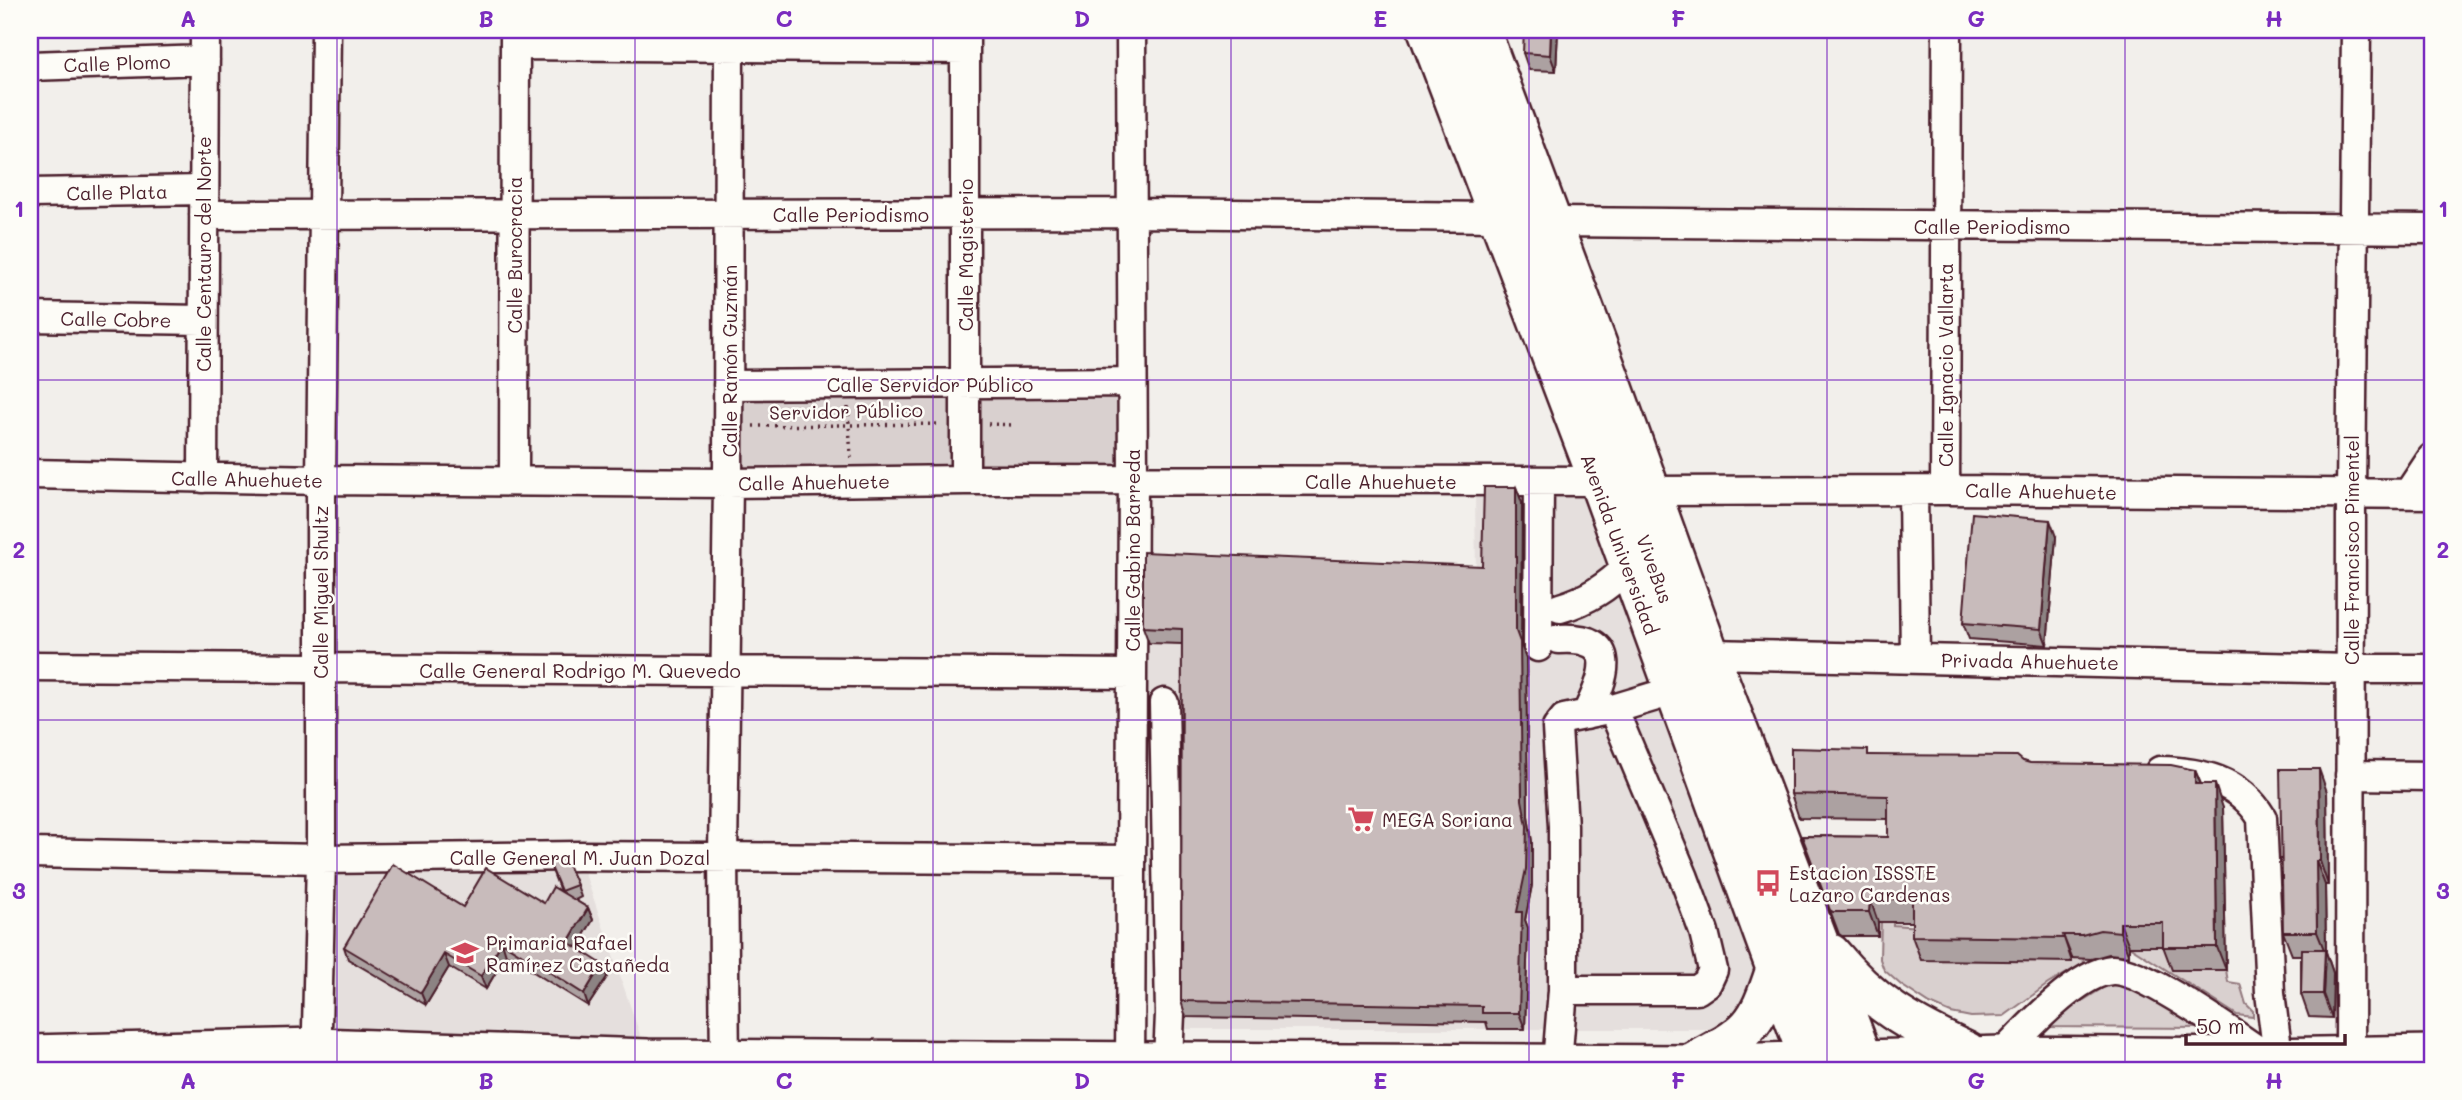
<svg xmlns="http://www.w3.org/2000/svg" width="2462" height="1100" font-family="Mali,sans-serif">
  <rect width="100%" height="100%" fill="#f2efeb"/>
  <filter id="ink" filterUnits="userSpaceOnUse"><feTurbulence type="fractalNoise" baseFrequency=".0143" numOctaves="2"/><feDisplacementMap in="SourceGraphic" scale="14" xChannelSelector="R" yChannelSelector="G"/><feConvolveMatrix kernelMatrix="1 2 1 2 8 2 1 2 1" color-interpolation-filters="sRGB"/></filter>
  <g filter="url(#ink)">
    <path fill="#e5dfdd" d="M1585 491 1757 963V984L1728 1025 1713 1029H1155L1144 568 1476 581 1475 492Z
      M579 856 648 1058 316 1047 321 859Z"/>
    <path fill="#d9d0cf" stroke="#92787d" stroke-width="2" d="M729 30H965V49L729 47Z
      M1132 382 1133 480 728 483V385Z
      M1894 870 1893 925 1920 927 2072 961V956H2083L2084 963 2048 984 2004 1016 1971 1017 1951 1013 1930 1004 1901 985 1884 970 1880 959 1881 916Z
      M2129 946H2172L2226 970 2228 982 2240 984 2246 1004 2253 1011V1017L2237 1015Z
      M2117 979 2203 1028 2041 1027Z"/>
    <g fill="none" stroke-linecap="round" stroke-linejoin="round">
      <defs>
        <path id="minor" d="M1455 30 1838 1070
          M515 45 965 49
          M30 66 205 60
          M30 193 204 190
          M204 215 1133 213 1498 217
          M1552 222 2432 229
          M30 317 202 320
          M728 385 1132 382
          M30 474 321 480 728 483 965 480 1598 481
          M203 478 205 30
          M965 480V30
          M514 481 515 30
          M1945 490 1947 30
          M1650 491 1945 490 2432 494
          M1913 491 1915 658
          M2408 494 2432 458
          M1560 608C1588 600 1607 587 1628 567
          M1559 639C1622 635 1605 678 1586 715
          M1538 647 1539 482
          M1710 654 2350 669H2432
          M30 666 1131 674
          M1164 703 1170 1014 1168 1060
          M2160 771C2201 772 2239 780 2262 818L2270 993 2278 1056
          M2350 775 2432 776
          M30 853 321 859 579 856 1131 860
          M1563 990H1697L1707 983 1713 970 1704 932 1684 878 1613 709
          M2002 1055C2024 1031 2079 972 2112 970 2142 968 2239 1038 2267 1057
          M1557 1063 1563 990V826L1557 728 1564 719 1613 709 1673 691
          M316 1070 321 859V480L326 30
          M725 1070 723 857 728 483 729 30
          M1130 1070 1133 480 1131 30
          M2350 1070 2351 493 2356 30"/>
        <path id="major" d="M1427 30 1598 481 1812 1070
          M1481 30 1613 385 1710 654 1868 1070
          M1831 953C1873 1004 1909 1024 1967 1051
          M30 1054 316 1047 648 1058 1691 1064 2002 1055 2267 1057 2432 1054
          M1695 1061C1749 1032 1756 1028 1775 969"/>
      </defs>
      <use href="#minor" stroke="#4a1f2b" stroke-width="33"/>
      <use href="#major" stroke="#4a1f2b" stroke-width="42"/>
      <path stroke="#4a1f2b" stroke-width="3.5" stroke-dasharray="2 5" stroke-linecap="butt" d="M848 407 851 458
        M988 424 1014 425
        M753 426 942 424"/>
      <use href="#minor" stroke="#fdfcf7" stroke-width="28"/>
      <use href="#major" stroke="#fdfcf7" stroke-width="37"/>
    </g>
    <path fill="#aca1a1" stroke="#4a1f2b" stroke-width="2" d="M1558 30 1556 71 1529 70 1523 53Z
      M1516 487 1522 503 1521 645 1526 658 1528 816 1532 842V885L1525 920 1528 928 1525 1029H1488L1486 1022 1186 1017 1181 1001 1182 644 1149 643 1143 627 1482 566Z
      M2056 537 2047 645 1969 639 1963 623Z
      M1870 755 2023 761 2030 763 2195 770 2201 784 2223 808 2226 970H2172L2163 946H2129V956L2109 954 2091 959 2072 958V962L1921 960 1912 936V922H1878V936H1842L1839 934 1802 836 1888 837V819L1799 818 1791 794Z
      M2327 792 2328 885H2325L2326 952 2333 973 2332 1018 2309 1017 2301 994V955H2292L2283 932Z
      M548 860 577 885 581 897 575 900 588 908 593 920 576 948 607 977 588 1006 506 955 486 989 449 967 426 1005 348 959 344 947 463 907 544 903 560 891Z"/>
    <path fill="#8c8383" stroke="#4a1f2b" stroke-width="2" d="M1551 30H1558L1556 71 1550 55Z
      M1516 487 1522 503 1521 645 1526 658 1528 816 1532 842V885L1525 920 1528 928 1525 1029 1519 1013 1517 912 1522 800 1516 631Z
      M2050 520 2056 537 2047 645 2041 629Z
      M2319 769 2327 792 2328 885 2320 861Z
      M2195 770 2204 793 2195 784Z
      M2215 784 2223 808 2226 970 2217 947Z
      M2316 861 2325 885 2326 952 2333 973 2332 1018 2323 994 2325 952 2317 932Z
      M1870 899 1878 922V936L1869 912Z
      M588 908 593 920 572 955 568 942Z
      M2120 923 2129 946V956L2120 932Z
      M2063 935 2072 958V962Z
      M502 942 506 955 486 989 481 976Z
      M444 954 449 967 426 1005 421 993Z
      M602 964 607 977 588 1006 584 994Z"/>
    <path fill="#c8bbbb" stroke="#4a1f2b" stroke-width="2" d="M1524 30H1551L1550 55 1523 53Z
      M1484 487H1516V631L1520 642 1522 800 1527 826 1526 869 1517 912H1522L1519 1013H1482V1006L1181 1001 1182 629 1143 627V552L1482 566Z
      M1972 513 2050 520 2041 629 1963 623Z
      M1791 748 1868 750V755L2017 756 2023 761 2030 763 2171 765 2195 770V784H2215L2217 947H2163V923H2120V932L2100 930 2082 935H2063L2064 938 1912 936V899H1870L1869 912H1833L1830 910 1802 836 1888 837V796L1791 794Z
      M2280 769H2319L2320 861H2316L2317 932H2283Z
      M548 860H566L577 885 561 891Z
      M393 864 463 907 486 868 544 903 553 887 588 908 568 942 602 964 584 994 502 942 481 976 444 954 421 993 344 947Z
      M2302 949H2325L2323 994H2301Z"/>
  </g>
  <path fill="none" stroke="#7b2cbf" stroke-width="2" stroke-opacity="0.55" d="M337 30V1070M635 30V1070M933 30V1070M1231 30V1070M1529 30V1070M1827 30V1070M2125 30V1070M30 380H2432M30 720H2432"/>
  <defs>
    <symbol id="supermarket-bare" viewBox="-9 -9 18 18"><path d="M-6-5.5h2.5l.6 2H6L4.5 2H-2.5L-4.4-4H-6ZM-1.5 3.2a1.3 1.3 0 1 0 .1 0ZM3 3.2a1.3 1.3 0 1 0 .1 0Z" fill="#d1495b" stroke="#fdfcf7" stroke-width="2.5" paint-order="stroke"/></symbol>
    <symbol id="bus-bare" viewBox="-9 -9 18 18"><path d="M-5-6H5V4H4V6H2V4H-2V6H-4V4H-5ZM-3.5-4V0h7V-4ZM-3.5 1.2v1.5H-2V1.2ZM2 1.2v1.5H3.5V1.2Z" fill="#d1495b" stroke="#fdfcf7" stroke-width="2.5" paint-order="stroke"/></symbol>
    <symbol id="school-bare" viewBox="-9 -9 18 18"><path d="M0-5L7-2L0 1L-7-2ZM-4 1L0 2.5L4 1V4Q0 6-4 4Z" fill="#d1495b" stroke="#fdfcf7" stroke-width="2.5" paint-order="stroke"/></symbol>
  </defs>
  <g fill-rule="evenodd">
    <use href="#supermarket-bare" x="1342" y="800" width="38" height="38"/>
    <use href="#bus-bare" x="1749" y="864" width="38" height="38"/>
    <use href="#school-bare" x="446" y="934" width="38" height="38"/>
  </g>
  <g text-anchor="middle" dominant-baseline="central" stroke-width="5" stroke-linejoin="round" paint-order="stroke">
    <g font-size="19" fill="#4a1f2b" stroke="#fdfcf7">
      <text transform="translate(117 63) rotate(-2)">Calle Plomo</text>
      <text transform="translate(117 192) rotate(-1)">Calle Plata</text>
      <text x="851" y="214">Calle Periodismo</text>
      <text x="1992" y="226">Calle Periodismo</text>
      <text transform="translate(203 254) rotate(-90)">Calle Centauro del Norte</text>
      <text transform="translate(514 255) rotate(-90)">Calle Burocracia</text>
      <text transform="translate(965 255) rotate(-90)">Calle Magisterio</text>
      <text transform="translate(116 319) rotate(1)">Calle Cobre</text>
      <text transform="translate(729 361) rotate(-90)">Calle Ramón Guzmán</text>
      <text transform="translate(1945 365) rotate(-90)">Calle Ignacio Vallarta</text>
      <text x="930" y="384">Calle Servidor Público</text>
      <text transform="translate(846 411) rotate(-1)">Servidor Público</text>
      <text transform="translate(247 479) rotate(1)">Calle Ahuehuete</text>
      <text x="1381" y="481">Calle Ahuehuete</text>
      <text transform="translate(814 482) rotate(-1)">Calle Ahuehuete</text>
      <text transform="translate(2041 491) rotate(1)">Calle Ahuehuete</text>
      <text transform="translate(1620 544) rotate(70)">Avenida Universidad</text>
      <text transform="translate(1132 550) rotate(-90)">Calle Gabino Barreda</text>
      <text transform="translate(2351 550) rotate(-90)">Calle Francisco Pimentel</text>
      <text transform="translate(1655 569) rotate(70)">ViveBus</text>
      <text transform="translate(320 592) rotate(-90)">Calle Miguel Shultz</text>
      <text transform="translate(2030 661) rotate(1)">Privada Ahuehuete</text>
      <text x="580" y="670">Calle General Rodrigo M. Quevedo</text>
      <text x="580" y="857">Calle General M. Juan Dozal</text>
    </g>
    <g font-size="19" fill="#4a1f2b" stroke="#fdfcf7" text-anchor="start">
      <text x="1382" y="819">MEGA Soriana</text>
      <text x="1789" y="872">Estacion ISSSTE<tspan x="1789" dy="22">Lazaro Cardenas</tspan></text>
      <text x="486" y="942">Primaria Rafael<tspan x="486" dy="22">Ramírez Castañeda</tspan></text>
    </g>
  </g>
  <rect width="2462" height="1100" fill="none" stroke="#fdfcf7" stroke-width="77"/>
  <path d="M2186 1034v10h159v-10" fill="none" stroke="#4a1f2b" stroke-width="3.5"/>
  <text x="2196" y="1034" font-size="21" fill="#4a1f2b" stroke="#fdfcf7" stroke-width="5" paint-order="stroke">50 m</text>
  <rect x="38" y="38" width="2386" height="1024" fill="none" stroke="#7b2cbf" stroke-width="2.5"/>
  <g font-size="23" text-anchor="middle" font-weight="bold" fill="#7b2cbf">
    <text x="188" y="27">A</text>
    <text x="486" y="27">B</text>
    <text x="784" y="27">C</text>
    <text x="1082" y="27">D</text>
    <text x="1380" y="27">E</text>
    <text x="1678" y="27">F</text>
    <text x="1976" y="27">G</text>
    <text x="2274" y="27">H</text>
    <text x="19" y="217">1</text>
    <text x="2443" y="217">1</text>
    <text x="19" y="558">2</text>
    <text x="2443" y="558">2</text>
    <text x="19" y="899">3</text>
    <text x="2443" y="899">3</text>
    <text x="188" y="1089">A</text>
    <text x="486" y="1089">B</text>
    <text x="784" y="1089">C</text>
    <text x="1082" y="1089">D</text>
    <text x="1380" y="1089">E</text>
    <text x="1678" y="1089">F</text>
    <text x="1976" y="1089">G</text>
    <text x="2274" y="1089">H</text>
  </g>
</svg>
